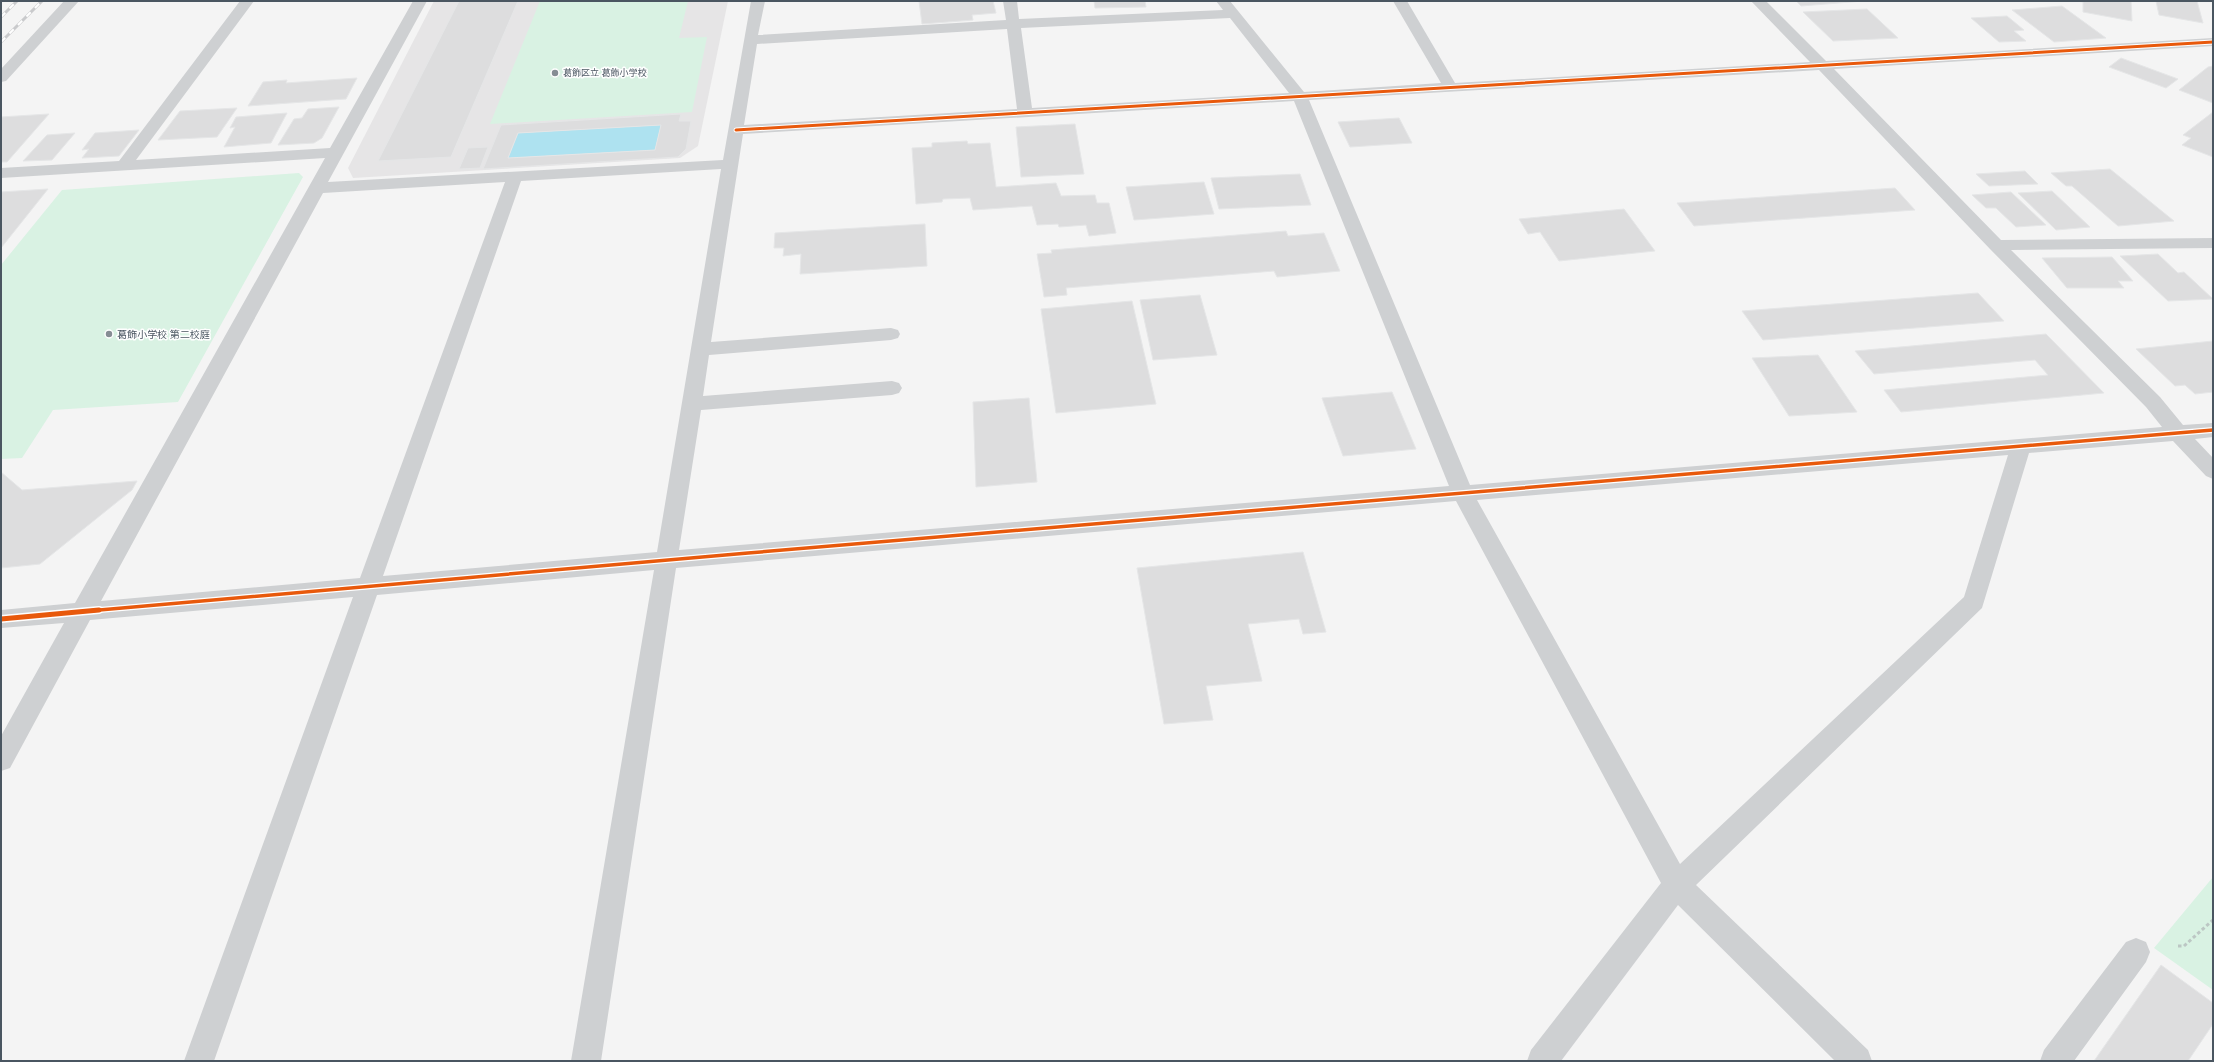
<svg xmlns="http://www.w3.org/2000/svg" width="2214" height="1062" font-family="Poppins,'Noto Sans JP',sans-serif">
  <rect width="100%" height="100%" fill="#f4f4f4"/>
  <path fill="#e6e5e6" d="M434 1H728L698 146 680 158 353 178 348 168Z"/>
  <path fill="#d9f2e3" d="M540 1H688L679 38 707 37 692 112 490 124Z
    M299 173 303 177 178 402 53 410 22 458 1 459V265L62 190Z
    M2213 877V990L2154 948Z"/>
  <path fill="#aee2f0" d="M661 125 655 150 508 158 518 133Z"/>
  <path fill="#ddddde" stroke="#e5e6e7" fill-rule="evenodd" d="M459 1H518L451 157 378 161Z
    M919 1H993L996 13 972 15 973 20 922 24Z
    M1094 1H1145L1146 7 1095 8Z
    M1796 1H1863L1801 6Z
    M2076 1H2131L2132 21 2083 12V2Z
    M2156 1H2197L2203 23 2159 15Z
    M2062 6 2106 38 2054 42 2012 10Z
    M1867 9 1898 38 1833 41 1803 12Z
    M2007 16 2024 30 2014 31 2026 41 1999 42 1971 18Z
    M2121 58 2178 79 2166 88 2109 67Z
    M2213 66V103L2179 90 2208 67Z
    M357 78 346 99 248 106 263 82 287 80 286 83Z
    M339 107 322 138 314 143 278 145 294 119 302 118 308 109Z
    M237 108 217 137 158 140 180 111Z
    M2213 112V157L2182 145 2191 138 2183 135Z
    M287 113 271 143 224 147 235 127 230 128 236 117Z
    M49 114 7 162H1V117Z
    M681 114 679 121H691L686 149 678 157 483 169 501 125ZM661 125 655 150 508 158 518 133Z
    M1399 118 1412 143 1350 147 1338 122Z
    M1075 124 1084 174 1021 177 1016 127Z
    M139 130 119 156 82 158 89 149 82 150 95 133Z
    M75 133 52 160 23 161 47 135Z
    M967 141 968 144 990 143 996 187 1056 183 1061 196 1095 195 1097 203H1109L1116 233 1089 236 1086 225 1059 227 1058 224 1037 225 1032 206 973 210 970 198 943 199 942 202 916 204 912 148 932 147V143Z
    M488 147 480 168 459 169 468 148Z
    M2110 169 2174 221 2118 226 2072 186H2066L2051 173Z
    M2025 171 2038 184 1989 186 1976 174Z
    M1300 174 1311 205 1219 209 1211 178Z
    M1204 182 1214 214 1134 220 1126 187Z
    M1895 188 1915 210 1694 226 1677 203Z
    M48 189 1 248V192Z
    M2052 191 2090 227 2056 230 2018 193Z
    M2011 192 2046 225 2016 227 1996 208H1986L1972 195Z
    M1624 209 1655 251 1559 261 1540 232 1528 234 1519 219Z
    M925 224 927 266 800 274 801 254 783 256 784 248H774L775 233Z
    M1286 231 1288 236 1324 233 1340 271 1277 277 1274 271 1066 288 1067 295 1044 297 1037 254 1052 253 1051 250Z
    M2158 254 2178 273 2184 272 2213 299 2168 301 2120 256Z
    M2112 257 2133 281H2118L2124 288H2067L2042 258Z
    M1978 293 2004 321 1763 340 1742 311Z
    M1200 295 1217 355 1153 360 1140 300Z
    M1132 301 1156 404 1056 413 1041 309Z
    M2046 334 2104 393 1901 412 1884 390 2048 375 2035 360 1874 374 1855 351Z
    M2213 341V392L2195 394 2185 385 2175 386 2136 349Z
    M1818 355 1857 412 1789 416 1752 358Z
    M1392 392 1416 449 1343 456 1322 398Z
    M1029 398 1037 482 976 487 973 402Z
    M1 472 22 490 137 481 132 490 40 564 1 568Z
    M1303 552 1326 632 1303 634 1299 619 1248 624 1262 681 1206 686 1213 720 1164 724 1137 568Z
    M2161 965 2213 1003V1024L2188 1061H2094Z"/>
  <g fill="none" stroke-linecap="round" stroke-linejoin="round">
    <path stroke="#bcc7c4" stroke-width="3" stroke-dasharray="3.5 2.5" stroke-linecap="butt" d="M2178 946H2184L2213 920"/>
    <path fill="#ced0d2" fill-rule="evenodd" d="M64 1H79L6 81 1 82V69Z
      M240 1H254L136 160 330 148 413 1H427L328 182 723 160 751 1H765L758 35 1006 20 1003 1H1017L1019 19 1223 10 1216 1H1230L1304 92 1441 83 1393 1H1407L1455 83 1810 62 1751 1H1766L1826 61 2213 38V46L1834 69 2001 240 2213 238V248L2011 250 2160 397 2183 425 2213 423V437L2195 439 2213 458V479L2206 476 2173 441 2029 453 1982 608 1696 885 1868 1050 1872 1061H1835L1678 905 1561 1061H1527L1531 1050 1661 883 1456 501 676 568 601 1061H571L654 570 377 595 214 1061H184L353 597 90 620 10 768 1 771V736L64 623 1 628V610L75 603 325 158 1 178V168L119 161ZM1230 18 1289 93 1032 108 1021 28ZM1007 29 1017 109 744 125 757 44ZM1819 70 1990 249 2146 407 2162 427 1470 485 1309 100ZM1294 101 1449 486 679 550 701 410 892 395 899 393 902 388 899 383 892 381 703 396 709 355 891 340 898 338 900 334 898 330 891 328 711 342 743 134ZM721 169 657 552 383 576 521 181ZM505 182 360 578 101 601 323 193ZM2008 455 1964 597 1680 864 1477 500Z
      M2136 938 2146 942 2150 952 2146 962 2074 1061H2040L2044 1050 2126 942Z"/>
    <defs>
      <path id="rail" d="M1 17 17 1
        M1 42 42 1"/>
    </defs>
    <use href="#rail" stroke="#c9cacc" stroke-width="3"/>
    <use href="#rail" stroke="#fff" stroke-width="2" stroke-dasharray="6" stroke-linecap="butt"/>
    <defs>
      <path id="cycleway-far2" d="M736 130 2213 42"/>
      <path id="cycleway-far1" d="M88 611 748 553 2213 430"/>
      <path id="cycleway" d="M1 619 99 610"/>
    </defs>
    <use href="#cycleway-far2" stroke="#fff" stroke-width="5"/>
    <use href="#cycleway-far1" stroke="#fff" stroke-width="6"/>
    <use href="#cycleway" stroke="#fff" stroke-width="8"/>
    <use href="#cycleway-far2" stroke="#e8590c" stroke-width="3"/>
    <use href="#cycleway-far1" stroke="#e8590c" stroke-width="3.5"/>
    <use href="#cycleway" stroke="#e8590c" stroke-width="5"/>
  </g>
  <g fill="#868d94" stroke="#fff" stroke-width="1.5">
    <circle cx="555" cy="73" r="4"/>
    <circle cx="109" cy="334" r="4"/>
  </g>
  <g text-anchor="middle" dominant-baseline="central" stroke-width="3" stroke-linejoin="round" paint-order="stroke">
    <g font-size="9" fill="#4a5661" stroke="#fff" text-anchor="start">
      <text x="563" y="73">葛飾区立 葛飾小学校</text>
    </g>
    <g font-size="10" fill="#4a5661" stroke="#fff" text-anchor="start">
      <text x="117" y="334">葛飾小学校 第二校庭</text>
    </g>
  </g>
  <rect width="2214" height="1062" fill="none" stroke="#4a5661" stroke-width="4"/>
</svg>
